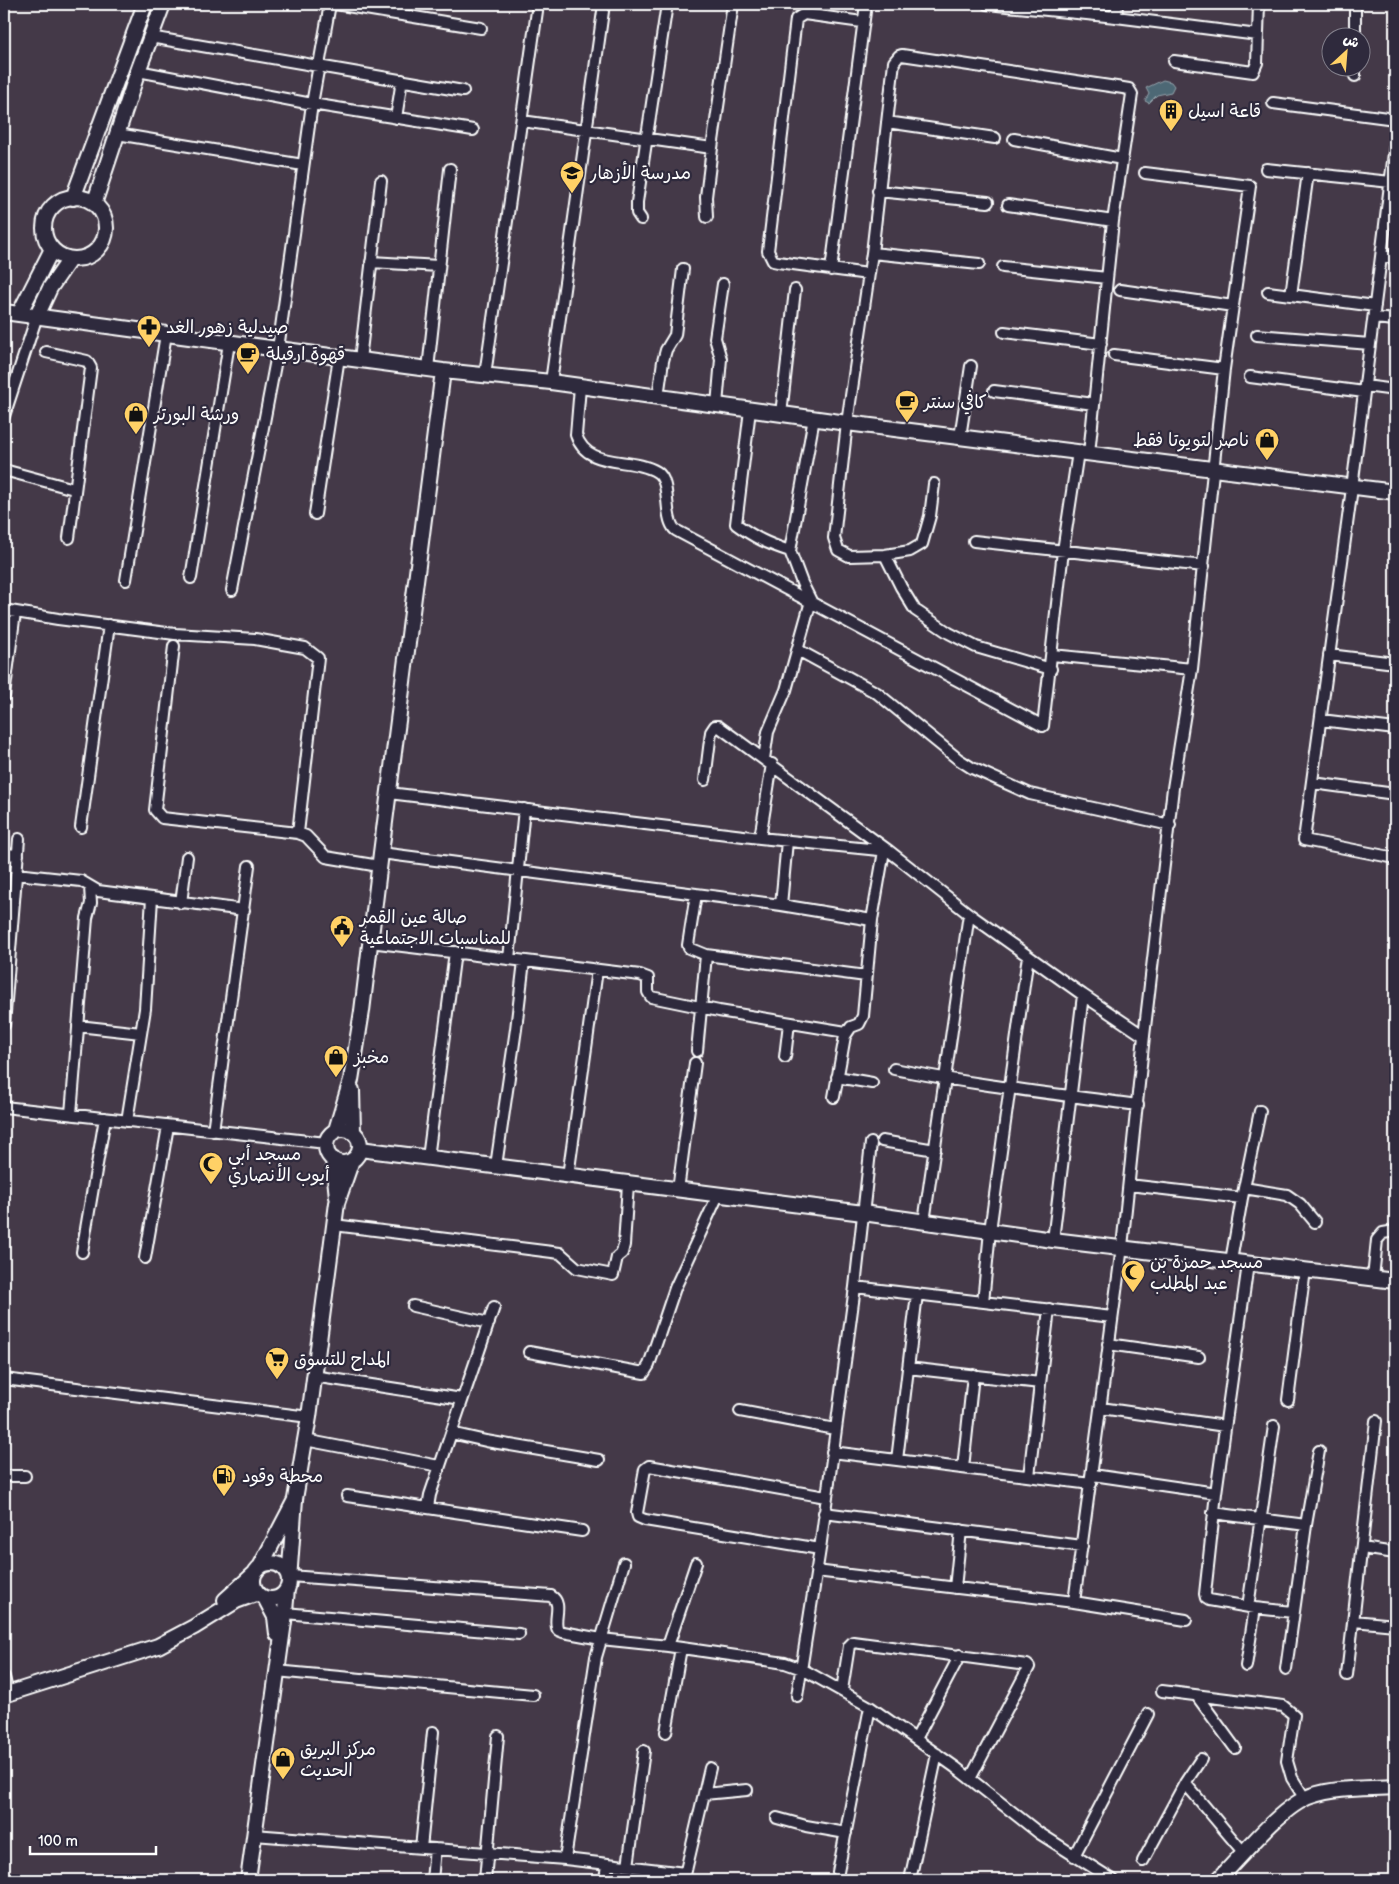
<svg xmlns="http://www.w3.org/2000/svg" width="1399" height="1884" font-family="'Balsamiq Sans','Playpen Sans Arabic',sans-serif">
  <rect width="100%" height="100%" fill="#443948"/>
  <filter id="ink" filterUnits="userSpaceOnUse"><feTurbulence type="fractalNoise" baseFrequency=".02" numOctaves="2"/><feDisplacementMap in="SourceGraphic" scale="10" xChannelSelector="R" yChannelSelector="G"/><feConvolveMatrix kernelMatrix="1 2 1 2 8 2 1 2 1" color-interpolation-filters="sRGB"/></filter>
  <g filter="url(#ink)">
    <path fill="#4d6775" stroke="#94a4ac" d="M1163 80 1171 82 1174 86 1171 92 1157 95 1149 103 1145 101 1149 94 1146 88Z"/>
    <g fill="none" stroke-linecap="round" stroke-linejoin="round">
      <defs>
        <path id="street" d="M335 4 481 28
          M987 4 1116 17 1258 35
          M1116 17 1117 4
          M862 22 804 14 796 19 768 251 773 261 778 262 868 274
          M150 37 463 91
          M1355 38V4
          M1174 61 1253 72 1257 63 1259 4
          M138 71 312 104 473 130
          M1355 76V68
          M1273 103 1395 119
          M396 118 402 80
          M522 121 712 148 733 4
          M887 122 995 138
          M117 134 303 165
          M1014 139 1122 159
          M1395 145 1352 488 1304 840 1395 858
          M1266 169 1391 182
          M878 191 988 202
          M1008 205 1113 221
          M707 217 706 197 712 148
          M641 219 637 213V202L667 4
          M872 253 979 264
          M1382 256 1395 258
          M371 262 439 266
          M1003 267 1107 278
          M831 270 866 4
          M1120 290 1233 306
          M1268 292 1375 306
          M1291 295 1308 173
          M1374 318 1395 320
          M1004 332 1101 344
          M1257 335 1370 344
          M46 352 87 361 91 368 69 538
          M1114 355 1224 369
          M360 360 381 181
          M428 369 450 169
          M485 375 538 4
          M1250 377 1364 392
          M551 382 604 4
          M1365 386 1395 390
          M580 387 576 435C587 470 632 456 657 472 671 481 664 514 673 527 674 529 677 531 679 532L1043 726 1063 551 1078 452
          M994 391 1094 404
          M658 397 663 361 666 350 675 335 683 269
          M717 405 721 359 715 338 723 284
          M750 410 736 524C755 538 768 544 790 551
          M781 414 795 290
          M4 416 37 316
          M960 437 971 366
          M4 470 74 489
          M934 484 930 516 922 544 910 551 885 555 849 556 838 550 834 538 847 423 872 253 894 62 899 56 902 55 1123 88 1129 89 1132 94 1113 221 1089 454
          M315 514 339 357
          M974 541 1204 566
          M885 555 901 587 915 610 949 633 976 647 1051 669
          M191 578 229 343
          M126 580 166 334
          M232 590 278 349 312 104 330 4
          M4 610 58 619 175 634 255 639 305 648 318 658 298 833
          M174 646 155 810 162 818 298 833 306 836 326 857 379 866
          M798 650 877 693 958 759 972 768 1030 794 1170 825
          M1052 655 1192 669
          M1329 655 1395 663
          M4 696 15 612
          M1321 720 1395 729
          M764 759 768 732 786 690 811 601 802 583 790 551 814 418
          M705 780 711 732 715 726H718L889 851 969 914 1083 995 1144 1036
          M1313 783 1395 794
          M389 793 760 838 889 851
          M81 827 109 625
          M760 838 772 764
          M381 853 781 905 872 920
          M4 854 18 855
          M16 874 81 881 98 891 244 910
          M696 894 688 945 689 948 706 955 866 976
          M181 903 187 857
          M781 905 787 841
          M370 942 640 975 648 978V992L651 997 719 1011 846 1032
          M509 959 524 809
          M4 1025 19 839
          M78 1026 141 1033
          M697 1051 706 955
          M785 1057 789 1023
          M894 1069C975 1085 1056 1094 1138 1105
          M837 1077 872 1083
          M834 1097 845 1036 851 1027 859 1024 863 1016 872 920 884 851
          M4 1107 326 1143
          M71 1114 87 918 91 903 90 887
          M127 1121 145 1009 152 898
          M213 1131 249 866
          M882 1141 935 1150
          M428 1158 455 952
          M496 1166 516 1029 524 961
          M568 1176 597 970
          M1129 1185 1242 1198
          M1244 1188 1287 1195 1300 1204 1315 1222
          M678 1190 695 1063
          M924 1222 969 914
          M334 1225 560 1253 577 1268 613 1275 617 1257 622 1253 624 1245 628 1184
          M1053 1240 1083 995
          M82 1252 105 1118
          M145 1258 168 1126
          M1231 1261 1242 1198 1260 1111
          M1248 1264 1216 1493 1205 1594 1206 1598 1209 1600 1255 1608 1293 1612
          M1373 1278 1377 1240 1383 1233 1395 1231
          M855 1287 1112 1317
          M983 1302 990 1231 1028 956
          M413 1306 489 1323
          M1108 1344 1199 1357
          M529 1352 644 1373 649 1365 675 1288 718 1195
          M908 1368 1040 1383
          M313 1376 462 1399
          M4 1379 309 1417
          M1288 1400 1305 1270
          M1101 1408 1225 1426
          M740 1411 835 1429
          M451 1433 486 1441 599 1460
          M305 1440 439 1466
          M832 1452 1091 1484
          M897 1460 917 1294
          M963 1468 973 1375
          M1093 1475 1216 1493
          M4 1476H25
          M1029 1476 1049 1309
          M347 1496 582 1531
          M428 1507 430 1495 494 1307
          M824 1513 1082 1546
          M1213 1513 1306 1525
          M1362 1548 1395 1553
          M820 1549 645 1520 638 1517 637 1513 645 1469 649 1466 826 1497
          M816 1571 1074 1602 1186 1620
          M290 1576 551 1596C564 1604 552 1620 558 1630L563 1632 601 1639 668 1646 785 1663 802 1669 870 1707 955 1767 1039 1833 1113 1880
          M955 1588 961 1530
          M1074 1602 1122 1247 1144 1036 1173 788 1192 669 1224 369 1250 186 1145 173
          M1248 1607 1274 1426
          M285 1613 519 1634
          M1354 1621 1395 1625
          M668 1646 696 1563
          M1246 1666 1255 1608
          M1286 1669 1306 1525 1319 1451
          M276 1671 533 1695
          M1347 1675 1376 1421
          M4 1677 8 1694
          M842 1690 849 1646 853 1642 1027 1665 1029 1667 970 1779
          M1162 1691 1283 1706 1294 1715 1287 1761 1292 1778 1305 1799
          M797 1696 820 1549 855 1287 871 1143
          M1197 1696 1235 1748
          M666 1732 681 1648
          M916 1739 960 1655
          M1185 1783 1244 1853
          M704 1794 747 1790
          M777 1818 806 1826 846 1833
          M254 1835 565 1859 685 1873
          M421 1848 433 1732
          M1074 1856 1148 1714
          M565 1859 596 1657 624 1563
          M1143 1861 1185 1783 1201 1759
          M628 1866 644 1751
          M838 1872 870 1707
          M684 1879 710 1768
          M432 1880 435 1849
          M485 1880 498 1736
          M605 1880 607 1864
          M910 1880 937 1754"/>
        <path id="secondary" d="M44 228a31 31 0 1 1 62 0a31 31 0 1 1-62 0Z
          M73 198 145 4
          M94 204 138 71 163 4
          M4 312 278 349 443 371 551 382 847 423 1395 492
          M19 314 52 249
          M37 316 50 288 70 259
          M352 1090 353 1132
          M326 1146a17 17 0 1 1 34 0a17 17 0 1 1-34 0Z
          M336 1130 351 1080 362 1011 381 853 443 371
          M360 1149 863 1213 1053 1240 1395 1281
          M333 1159 337 1197
          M253 1581a18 18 0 1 1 36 0a18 18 0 1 1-36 0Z
          M260 1567 295 1500
          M289 1580 295 1499 309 1417 337 1203 352 1160
          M265 1598 275 1617 277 1634
          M225 1600 255 1573
          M4 1695 158 1646 194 1627 236 1601 258 1593
          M248 1880 284 1622 287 1589
          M1218 1880C1241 1857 1281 1806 1311 1796 1338 1787 1368 1789 1395 1787"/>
      </defs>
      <use href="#street" stroke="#fff" stroke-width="14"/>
      <use href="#secondary" stroke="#fff" stroke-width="18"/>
      <use href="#street" stroke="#2f2a3d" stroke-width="10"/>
      <use href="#secondary" stroke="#2f2a3d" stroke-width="14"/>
    </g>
  </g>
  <defs>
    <symbol id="building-pin" viewBox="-11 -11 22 30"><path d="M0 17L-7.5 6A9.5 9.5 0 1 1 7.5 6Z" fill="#ffd166" stroke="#2f2a3d"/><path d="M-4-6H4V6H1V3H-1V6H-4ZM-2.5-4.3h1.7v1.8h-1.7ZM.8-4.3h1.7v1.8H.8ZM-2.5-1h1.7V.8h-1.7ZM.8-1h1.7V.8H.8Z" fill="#111"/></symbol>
    <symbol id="school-pin" viewBox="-11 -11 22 30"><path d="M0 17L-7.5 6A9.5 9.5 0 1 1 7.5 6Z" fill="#ffd166" stroke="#2f2a3d"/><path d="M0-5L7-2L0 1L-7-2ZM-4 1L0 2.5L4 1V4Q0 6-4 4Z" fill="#111"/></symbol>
    <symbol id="pharmacy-pin" viewBox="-11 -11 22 30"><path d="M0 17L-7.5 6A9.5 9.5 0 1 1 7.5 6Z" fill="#ffd166" stroke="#2f2a3d"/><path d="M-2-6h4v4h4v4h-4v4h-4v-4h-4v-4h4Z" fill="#111"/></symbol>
    <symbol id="cafe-pin" viewBox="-11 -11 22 30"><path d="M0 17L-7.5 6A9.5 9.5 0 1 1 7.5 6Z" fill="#ffd166" stroke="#2f2a3d"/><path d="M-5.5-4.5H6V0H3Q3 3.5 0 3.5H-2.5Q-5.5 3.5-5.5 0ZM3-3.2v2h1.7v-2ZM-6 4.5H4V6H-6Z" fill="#111"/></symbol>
    <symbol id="shop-pin" viewBox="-11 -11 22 30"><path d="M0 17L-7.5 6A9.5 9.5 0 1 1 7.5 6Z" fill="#ffd166" stroke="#2f2a3d"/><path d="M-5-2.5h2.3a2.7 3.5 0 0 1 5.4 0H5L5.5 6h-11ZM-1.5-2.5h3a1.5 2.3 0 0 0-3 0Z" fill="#111"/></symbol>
    <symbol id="civic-pin" viewBox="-11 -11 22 30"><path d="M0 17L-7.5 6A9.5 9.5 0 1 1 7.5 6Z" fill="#ffd166" stroke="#2f2a3d"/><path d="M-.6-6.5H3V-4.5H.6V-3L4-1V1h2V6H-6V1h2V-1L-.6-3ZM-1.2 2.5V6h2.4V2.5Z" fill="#111"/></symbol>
    <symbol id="mosque-pin" viewBox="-11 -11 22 30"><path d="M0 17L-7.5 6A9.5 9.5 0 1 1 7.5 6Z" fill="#ffd166" stroke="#2f2a3d"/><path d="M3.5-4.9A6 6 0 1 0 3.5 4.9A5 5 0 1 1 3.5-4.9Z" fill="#111"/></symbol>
    <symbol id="supermarket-pin" viewBox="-11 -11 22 30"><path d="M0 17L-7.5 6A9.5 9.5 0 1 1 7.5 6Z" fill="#ffd166" stroke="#2f2a3d"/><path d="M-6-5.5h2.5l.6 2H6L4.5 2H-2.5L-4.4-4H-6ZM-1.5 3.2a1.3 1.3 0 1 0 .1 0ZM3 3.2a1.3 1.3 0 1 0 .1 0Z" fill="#111"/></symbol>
    <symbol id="fuel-pin" viewBox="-11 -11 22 30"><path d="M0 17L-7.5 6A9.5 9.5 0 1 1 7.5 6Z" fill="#ffd166" stroke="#2f2a3d"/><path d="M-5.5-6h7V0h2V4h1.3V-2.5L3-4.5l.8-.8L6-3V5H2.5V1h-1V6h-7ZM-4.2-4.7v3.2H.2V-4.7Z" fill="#111"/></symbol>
  </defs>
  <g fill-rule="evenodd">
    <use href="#building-pin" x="1157" y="97" width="28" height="38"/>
    <use href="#school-pin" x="558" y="159" width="28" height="38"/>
    <use href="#pharmacy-pin" x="135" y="313" width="28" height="38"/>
    <use href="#cafe-pin" x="234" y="340" width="28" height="38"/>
    <use href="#cafe-pin" x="893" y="388" width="28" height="38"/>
    <use href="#shop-pin" x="122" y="400" width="28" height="38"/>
    <use href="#shop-pin" x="1253" y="426" width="28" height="38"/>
    <use href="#civic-pin" x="328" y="913" width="28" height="38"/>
    <use href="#shop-pin" x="322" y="1043" width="28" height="38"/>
    <use href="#mosque-pin" x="197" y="1150" width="28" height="38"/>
    <use href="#mosque-pin" x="1119" y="1258" width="28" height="38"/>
    <use href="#supermarket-pin" x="263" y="1345" width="28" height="38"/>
    <use href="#fuel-pin" x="210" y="1462" width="28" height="38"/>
    <use href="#shop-pin" x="269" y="1745" width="28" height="38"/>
  </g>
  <g text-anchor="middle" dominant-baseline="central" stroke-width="4.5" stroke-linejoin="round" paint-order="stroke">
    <g font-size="18" fill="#fff" stroke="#2f2a3d" text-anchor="start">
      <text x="1188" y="111">قاعة اسيل</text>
      <text x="590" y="173">مدرسة الأزهار</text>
      <text x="166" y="327">صيدلية زهور الغد</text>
      <text x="266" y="354">قهوة ارقيلة</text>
      <text x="924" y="402">كافي سنتر</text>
      <text x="154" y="414">ورشة البورتر</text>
      <text x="1250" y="440" text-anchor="end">ناصر لتويوتا فقط</text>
      <text x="360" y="917">صالة عين القمر<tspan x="360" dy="21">للمناسبات الاجتماعية</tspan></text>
      <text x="354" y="1057">مخبز</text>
      <text x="228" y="1154">مسجد أبي<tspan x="228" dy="21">أيوب الأنصاري</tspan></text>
      <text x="1150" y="1262">مسجد حمزة بن<tspan x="1150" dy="21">عبد المطلب</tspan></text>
      <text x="294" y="1359">المداح للتسوق</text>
      <text x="242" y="1476">محطة وقود</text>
      <text x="300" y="1749">مركز البريق<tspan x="300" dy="21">الحديث</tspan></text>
    </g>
  </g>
  <rect width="1399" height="1884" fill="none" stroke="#2f2a3d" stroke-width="20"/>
  <rect x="10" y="10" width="1379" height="1864" fill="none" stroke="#fff" stroke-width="2" filter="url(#ink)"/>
  <g transform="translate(1346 52) rotate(26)"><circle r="24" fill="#2f2a3d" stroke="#827f8b"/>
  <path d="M0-4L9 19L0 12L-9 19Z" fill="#ffd166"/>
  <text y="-8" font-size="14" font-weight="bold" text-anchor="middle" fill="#ffffff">ش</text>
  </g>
  <path d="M30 1846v8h126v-8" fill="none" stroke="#ffffff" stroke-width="2.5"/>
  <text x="38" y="1846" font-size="15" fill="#ffffff" stroke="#2f2a3d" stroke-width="4" paint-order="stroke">100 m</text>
</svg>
